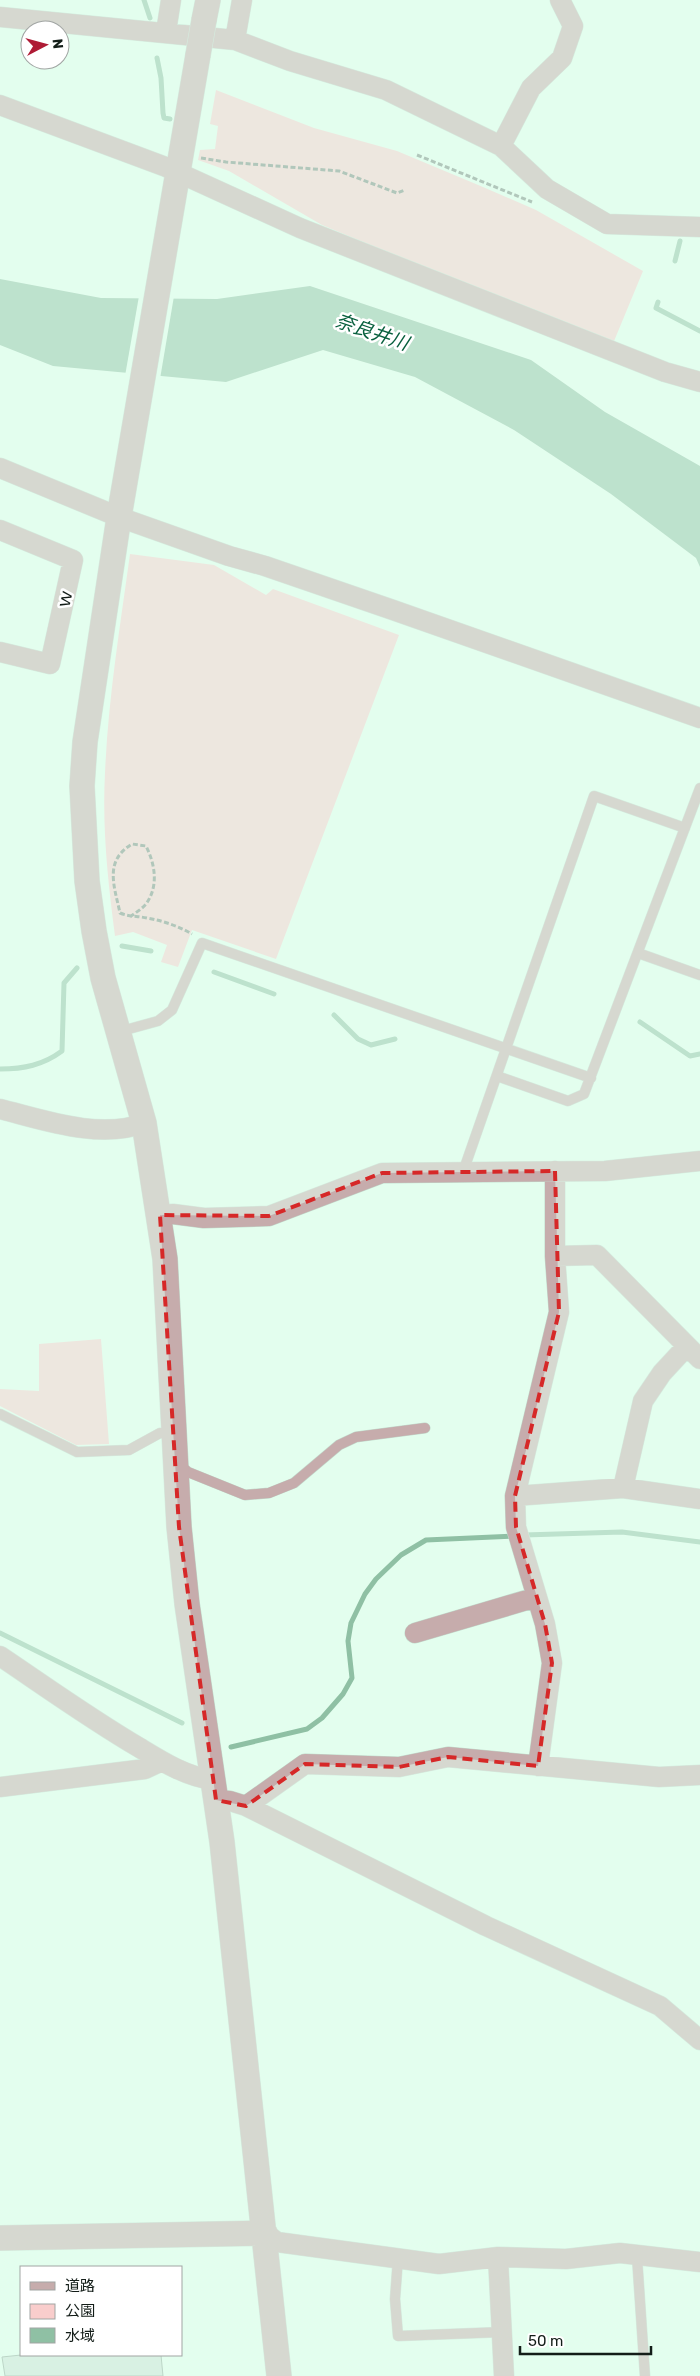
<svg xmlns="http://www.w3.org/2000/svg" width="700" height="2376" font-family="Rubik,'Noto Sans JP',sans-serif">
  <rect width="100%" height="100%" fill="#e3feee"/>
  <path fill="#f9cdcc" d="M216 90 314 128 397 151 483 187 536 210 643 271 612 346 322 225 229 171 198 160 200 150 215 149 218 126 210 124Z
    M130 554 214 565 266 595 273 589 399 635 276 959 192 930 178 967 161 962 167 945 133 932 115 936C108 882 102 828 105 773 108 700 120 627 130 554Z
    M101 1339 109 1444 76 1445 0 1406V1389L39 1391V1344Z"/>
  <path fill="#8fc0a4" d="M0 279 101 298 217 299 310 286 531 360 605 412 700 466V567L696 558 611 494 514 430 415 377 323 350 226 382 53 366 0 345Z"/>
  <path fill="#e3feee" d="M139 296H174L160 379 125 376Z"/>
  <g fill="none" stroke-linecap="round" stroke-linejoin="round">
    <path stroke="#8fc0a4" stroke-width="5" d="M144 0 150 18
      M157 58 161 78 163 113 164 118 170 119
      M675 261 680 241
      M658 302 656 308 700 331
      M122 946 151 951
      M214 972 274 994
      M334 1015 358 1039 371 1045 395 1039
      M640 1022 690 1056 700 1054
      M0 1069C24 1069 43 1065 62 1051L64 983 77 968
      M524 1535 622 1532 700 1542
      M0 1633 182 1723
      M231 1747 307 1729 322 1718 343 1694 352 1678 348 1641 351 1623 365 1594 376 1579 401 1555 426 1540 513 1536"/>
  </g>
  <path fill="#c9e3d4" stroke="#8da798" d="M21 2355H161L163 2376H5L2 2357Z"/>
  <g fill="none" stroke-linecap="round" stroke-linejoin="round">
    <defs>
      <path id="service" d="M638 953 700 975
        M118 1032 158 1021 172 1010 202 943 591 1078
        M497 1076 568 1101 584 1094 700 788
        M463 1172 594 796 685 828
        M0 1414 77 1452 129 1450 160 1433 173 1434
        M179 1464 188 1472 245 1495 269 1493 294 1483 339 1445 356 1437 425 1428
        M637 2257 645 2376
        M398 2258 395 2299 398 2336 503 2332"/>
      <path id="minor" d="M0 17 235 40 290 61 386 90 501 146 547 189 607 224 700 227
        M166 32 171 0
        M235 40 242 0
        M0 105 166 167 300 228 665 372 700 382
        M501 146 531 88 562 58 573 26 560 0
        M0 468 119 517 229 556 265 566 393 610 700 718
        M0 530 73 560 50 664 0 652
        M0 1109C44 1120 100 1140 144 1123
        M160 1215 173 1214 204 1218 269 1216 382 1173 605 1171 700 1161
        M555 1256 597 1255 700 1359
        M623 1488 643 1401 662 1373 687 1346
        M515 1496 623 1488 700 1499
        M415 1633 537 1597
        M0 1656C46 1687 92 1720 140 1748 163 1762 187 1777 213 1780
        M538 1766 552 1663 545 1624 516 1527 515 1496 559 1312 555 1256V1171
        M0 1787 145 1769 162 1761
        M216 1800 230 1801 246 1806 486 1926 660 2006 700 2040
        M246 1806 305 1764 399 1767 448 1757 659 1777 700 1775
        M265 2233 277 2242 439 2264 498 2257
        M504 2376 498 2257 566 2259 620 2253 700 2262"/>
      <path id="tertiary" d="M204 20 208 0
        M198 55 119 517 85 742 82 786 87 881 94 931 103 978 144 1123 165 1259 179 1527 187 1604 222 1842 279 2376
        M0 2238 265 2233"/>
    </defs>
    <use href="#service" stroke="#c2dacc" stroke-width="11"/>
    <use href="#minor" stroke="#c2dacc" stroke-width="21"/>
    <use href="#tertiary" stroke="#c2dacc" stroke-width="26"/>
    <path stroke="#74867c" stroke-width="3" stroke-dasharray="5 2.5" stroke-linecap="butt" d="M417 155 532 202
      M201 158 226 162 339 171 397 193 405 190
      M130 917C135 913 142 909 146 904 159 886 155 864 146 846L132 844C104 861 114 885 120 913 130 917 138 916 147 918 164 921 178 926 192 934"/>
    <use href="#service" stroke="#c6acac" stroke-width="10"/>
    <use href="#minor" stroke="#c6acac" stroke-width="20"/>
    <use href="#tertiary" stroke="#c6acac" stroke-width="25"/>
    <defs>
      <path id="tertiary-bridge" d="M198 55 204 20"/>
    </defs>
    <use href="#tertiary-bridge" stroke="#c2dacc" stroke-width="26" stroke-linecap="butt"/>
    <use href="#tertiary-bridge" stroke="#c6acac" stroke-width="25"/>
  </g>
  <path d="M0 0H700V2376H0ZM555 1171 559 1312 515 1496 516 1527 545 1624 552 1663 538 1766 448 1757 399 1767 305 1764 246 1806 216 1800 179 1527 160 1215 269 1216 382 1173Z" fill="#e3feee" fill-opacity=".55" fill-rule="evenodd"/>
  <path fill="none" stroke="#d62828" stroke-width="4" stroke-dasharray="10 6" stroke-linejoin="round" d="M555 1171 559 1312 515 1496 516 1527 545 1624 552 1663 538 1766 448 1757 399 1767 305 1764 246 1806 216 1800 179 1527 160 1215 269 1216 382 1173Z"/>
  <g text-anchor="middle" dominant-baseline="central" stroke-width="5" stroke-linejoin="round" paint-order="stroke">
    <g font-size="18" fill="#131d18" stroke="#fff">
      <text transform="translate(65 599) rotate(-78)">ｗ</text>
    </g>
    <g font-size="19" font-style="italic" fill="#075f3d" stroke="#fff">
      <text transform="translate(372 332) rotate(19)">奈良井川</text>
    </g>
  </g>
  <rect x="20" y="2266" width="162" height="90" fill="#ffffff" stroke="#a1a5a3"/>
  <rect x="30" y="2282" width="25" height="8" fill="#c6acac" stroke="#a1a5a3"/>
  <text x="65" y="2291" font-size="15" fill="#131d18">道路</text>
  <rect x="30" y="2304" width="25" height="15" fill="#f9cdcc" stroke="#a1a5a3"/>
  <text x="65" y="2316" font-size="15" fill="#131d18">公園</text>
  <rect x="30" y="2328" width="25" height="15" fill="#8fc0a4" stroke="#a1a5a3"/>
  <text x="65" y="2341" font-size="15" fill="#131d18">水域</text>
  <g transform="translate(45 45) rotate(84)"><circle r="24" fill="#ffffff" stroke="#a1a5a3"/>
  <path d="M0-4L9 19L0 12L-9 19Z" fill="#af1b35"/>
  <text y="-8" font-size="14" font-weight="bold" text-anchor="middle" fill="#131d18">N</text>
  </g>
  <path d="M520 2346v8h131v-8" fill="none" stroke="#131d18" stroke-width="2.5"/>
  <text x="528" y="2346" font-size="15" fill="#131d18" stroke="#ffffff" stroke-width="4" paint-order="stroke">50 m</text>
</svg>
